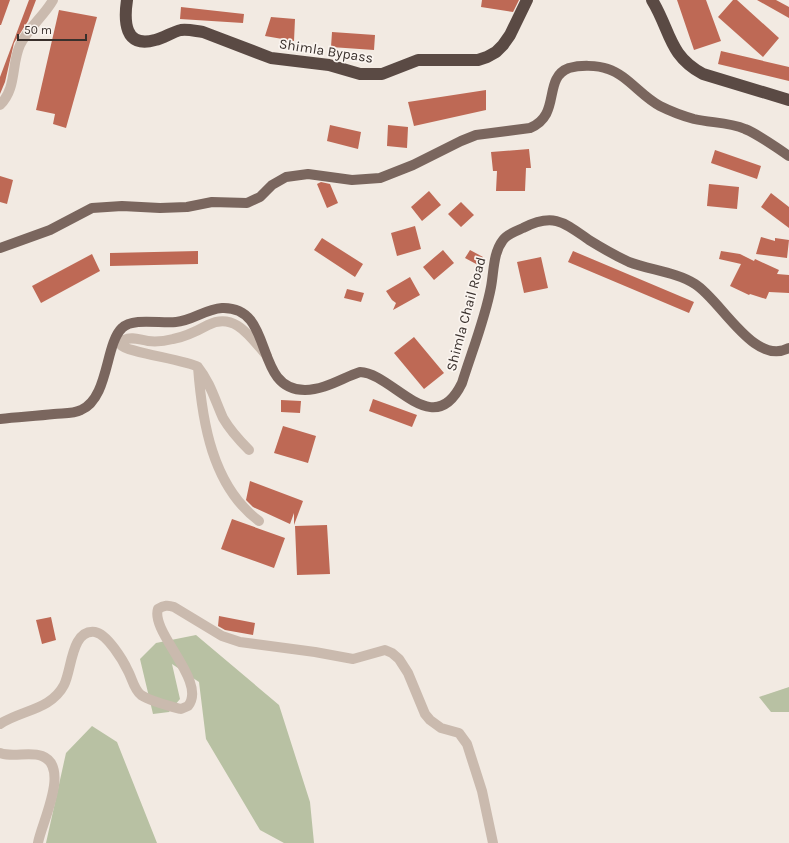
<svg xmlns="http://www.w3.org/2000/svg" width="789" height="843" font-family="Karla,sans-serif">
  <rect width="100%" height="100%" fill="#f2eae2"/>
  <path fill="#b8c1a3" d="M196 635 279 705 310 802 314 843H284L260 830 206 739 199 682 172 664 180 699 169 712 153 714 140 659 156 643Z
    M789 687V712H771L759 697Z
    M92 726 117 742 157 843H46L66 753Z"/>
  <path fill="#be6955" d="M0 0H10L1 25H0Z
    M29 0H36L28 21 14 43 5 82 0 94V77Z
    M482 0H519L513 12 481 7Z
    M677 0H706L721 41 694 50Z
    M733 0H737L779 38 763 57 718 17Z
    M757 0H776L789 7V18Z
    M181 7 244 14 243 23 180 19Z
    M59 10 97 17 66 128 53 124 55 114 36 110Z
    M271 17 295 19 294 41 265 36Z
    M332 32 375 35 374 50 331 47Z
    M721 51 789 67V81L718 64Z
    M486 90V110L414 126 408 102Z
    M330 125 361 132 358 149 327 141Z
    M388 125 408 127 407 148 387 146Z
    M529 149 531 168H526L525 191H496L497 171H493L491 152Z
    M715 150 761 166 757 179 711 163Z
    M0 176 13 180 7 204 0 202Z
    M321 182 330 184 338 203 327 208 317 184Z
    M709 184 739 187 737 209 707 206Z
    M429 191 441 205 422 221 411 207Z
    M771 193 789 207V228L761 207Z
    M461 202 474 215 461 227 448 214Z
    M415 226 421 249 397 256 391 233Z
    M761 237 775 241V238L789 240 787 258 756 254Z
    M322 238 363 264 355 277 314 250Z
    M443 250 454 263 434 280 423 267Z
    M470 250 483 257 478 265 465 258Z
    M198 251V264L110 266V253Z
    M573 251 694 302 689 313 568 262Z
    M721 251 740 254 754 261 755 259 779 270 777 274 789 275V293L769 292 766 299 750 294 749 295 730 286 741 264 719 259Z
    M92 254 100 271 41 303 32 286Z
    M541 257 548 288 524 293 517 262Z
    M410 277 420 295 393 310 396 303 392 300 386 291Z
    M347 289 364 293 361 302 344 298Z
    M414 337 444 373 424 389 394 353Z
    M373 399 417 415 412 427 369 411Z
    M281 400 301 401 300 413 281 412Z
    M283 426 316 436 308 463 274 453Z
    M250 481 303 501 294 525V513L290 524 253 507 246 500Z
    M232 519 285 538 274 568 221 549Z
    M327 525 330 574 297 575 295 526Z
    M219 616 255 623 253 635 225 630 218 626Z
    M51 617 56 640 42 644 36 620Z"/>
  <g fill="none" stroke-linecap="round" stroke-linejoin="round">
    <path stroke="#cabaae" stroke-width="10" d="M0 105C17 88 11 65 20 45 28 28 44 16 53 0
      M198 367C202 421 212 486 259 521
      M249 450C239 440 230 430 223 418 215 400 210 382 198 367 185 360 126 352 121 345L124 340C132 336 140 340 148 341 156 342 165 341 173 339 185 337 197 331 208 325 235 311 251 338 267 356
      M0 724C21 710 51 710 64 685 72 670 71 629 95 632 107 634 123 660 128 671 132 678 134 690 141 695 152 702 169 706 181 709L188 706C208 682 150 632 158 609 164 605 168 605 174 607L222 636 240 642 315 652 353 659 385 650 392 653 399 659 408 673 425 714 430 720 441 728 459 733 467 744 482 791 493 843
      M0 753C13 758 29 751 42 756 71 767 41 824 38 843"/>
    <path stroke="#7a665e" stroke-width="10" d="M0 248 50 230 92 208 122 206 160 208 187 207 212 202 247 203 260 197 272 185 286 177 308 174 352 180 380 178 413 165 461 141 476 135 530 128C562 115 542 78 569 68 580 65 597 65 608 69 627 75 642 97 660 106 670 111 683 116 694 119 711 123 729 122 745 129 760 135 775 147 789 156
      M0 419C18 417 36 416 54 414 63 413 73 414 81 410 109 398 105 344 122 328 133 317 162 324 176 322 192 321 205 309 222 308 276 306 252 390 305 390 325 390 342 378 360 372 393 373 433 443 462 383 472 351 485 319 491 287 494 271 493 253 503 240 507 234 516 231 523 228 554 212 565 223 589 240 602 248 616 256 629 262 650 270 676 272 695 284 721 300 754 367 789 348"/>
    <path stroke="#5a4a44" stroke-width="12" d="M127 0C124 20 124 49 155 40 164 38 172 32 181 30 188 29 195 31 203 32L271 58 329 65 360 74H382L418 60H478L487 57 496 52 503 45 510 35 527 0
      M652 0C671 31 668 55 703 74L789 100"/>
  </g>
  <g text-anchor="middle" dominant-baseline="central" stroke-width="3.5" stroke-linejoin="round" paint-order="stroke">
    <g font-size="14" fill="#39302c" stroke="#faf4ef">
      <text transform="translate(326 51) rotate(9)">Shimla Bypass</text>
      <text transform="translate(466 314) rotate(-75)">Shimla Chail Road</text>
    </g>
  </g>
  <path d="M18 34v6h68v-6" fill="none" stroke="#39302c" stroke-width="2"/>
  <text x="24" y="34" font-size="12" fill="#39302c" stroke="#faf4ef" stroke-width="3" paint-order="stroke">50 m</text>
</svg>
